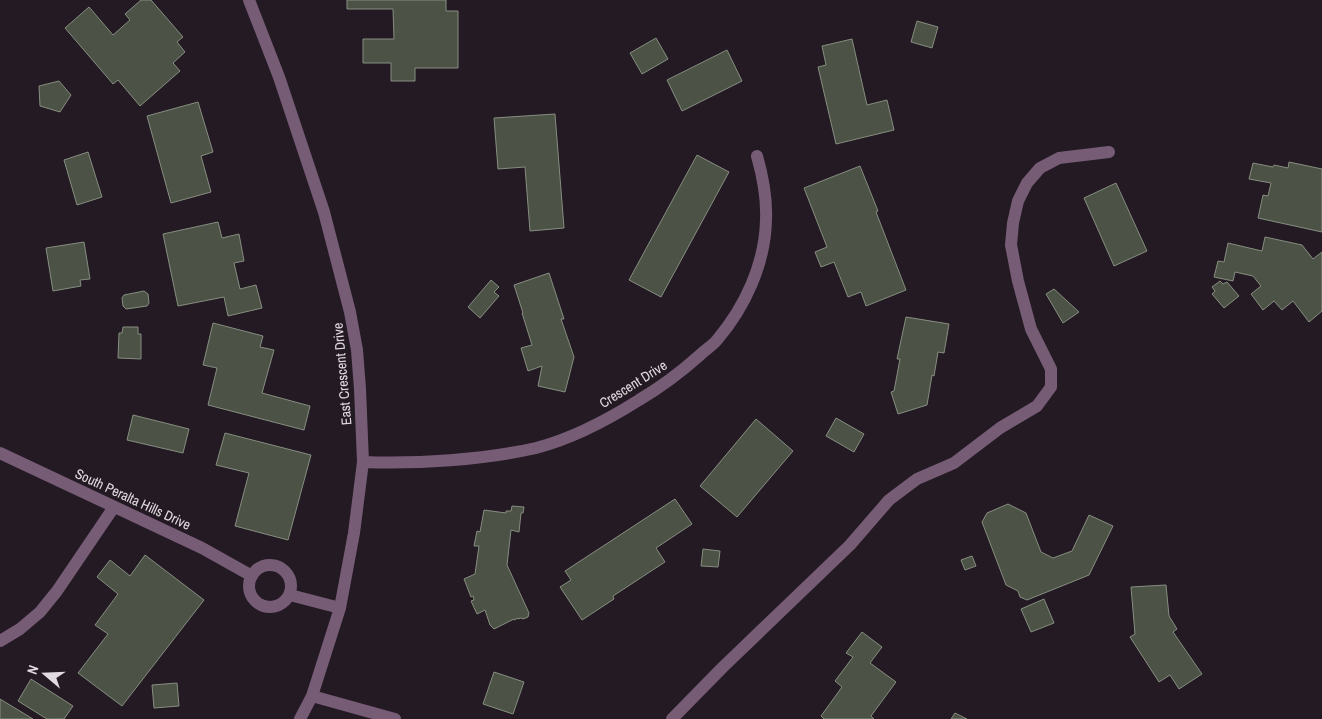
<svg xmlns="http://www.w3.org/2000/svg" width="1322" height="719" font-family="'Archivo Narrow',sans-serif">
  <rect width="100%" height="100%" fill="#241a24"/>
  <path fill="#4c5346" stroke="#868e80" d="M141 0H151L183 37 177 42 185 52 173 63 180 71 140 106 118 80 113 84 65 28 89 7 113 35 130 20 125 14Z
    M347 0H446V11H458V68H415V81H391V63H363V39H394L393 9H347Z
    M917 21 938 27 932 48 911 42Z
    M656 38 668 59 642 74 630 53Z
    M852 39 867 105 887 100 894 130 836 144 818 67 826 65 822 46Z
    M727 50 742 81 682 111 667 80Z
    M59 81 71 95 60 112 40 106 39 86Z
    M198 102 213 152 201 156 211 192 171 203 147 116Z
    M555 114 564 228 530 231 525 167 498 169 494 118Z
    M88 152 102 197 77 205 64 160Z
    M697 155 729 172 661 297 629 280Z
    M1289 162 1322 169V232L1258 218 1263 195 1268 196 1271 183 1249 179 1253 163 1273 167 1274 165 1288 168Z
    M860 166 878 211 876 212 906 290 866 306 861 292 848 297 834 262 821 267 815 252 827 247 804 188Z
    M1116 183 1147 251 1114 266 1084 198Z
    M218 222 222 238 239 234 244 261 234 263 240 289 256 285 262 308 228 316 224 297 178 306 163 234Z
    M1265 237 1302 245 1313 259 1322 252V311L1309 322 1293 301 1282 310 1274 301 1263 310 1251 294 1261 286 1253 276 1235 272 1233 281 1214 277 1218 261 1224 262 1228 243 1262 251Z
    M84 242 90 279 80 280 81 286 53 291 46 248Z
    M549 273 564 319H561L574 357 565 392 538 386 542 366 528 371 521 348 532 345 522 313H523L514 285Z
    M491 280 499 287 494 292 499 296 480 318 468 307Z
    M1220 281 1223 284 1227 282 1239 296 1224 308 1212 294 1215 291 1212 287Z
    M1054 289 1079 312 1063 323 1046 294Z
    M144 291 148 294 149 303 147 306 126 309 123 306 122 298 124 295Z
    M906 317 949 324 944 353 938 352 934 376 932 375 927 405 898 414 891 392 894 391 900 359H897Z
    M213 323 263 336 260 347 274 350 262 393 310 406 304 430 208 405 217 368 203 365Z
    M123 327H138V334H141V359L118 358 119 333H122Z
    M133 415 189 429 183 453 127 440Z
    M836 418 864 434 854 452 826 436Z
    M756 419 793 451 737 517 700 486Z
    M225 433 311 455 288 540 235 526 249 473 216 465Z
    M675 499 692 524 656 548 665 562 613 596 614 599 582 620 560 587 571 580 565 571Z
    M1008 504 1026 513 1041 552 1053 558 1072 551 1089 515 1113 526 1089 575 1027 600 1020 597 1018 591 1006 585 982 522 987 513Z
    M512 506 524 507 523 513H521L519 532 511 530 507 565 529 613 528 617 523 619 521 618 518 619V618L514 620V619L494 629 490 625 485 610 477 614 471 601 474 600 473 596 471 597 464 579 475 574 479 546H474L477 531 480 532 484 510 506 513V511H511Z
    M703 549 720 551 718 567 701 566Z
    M145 555 204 600 122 706 78 673 108 634 95 625 118 594 97 577 110 560 130 576Z
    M972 556 976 566 965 570 961 560Z
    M1166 585 1169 616 1177 629 1173 632 1202 674 1179 689 1170 675 1159 682 1130 637 1135 634 1131 587Z
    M1044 599 1054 623 1031 632 1021 609Z
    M862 632 882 647 870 663 896 682 871 716 874 719H824L821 716 842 687 835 681 853 657 846 653Z
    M494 672 524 682 513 714 483 704Z
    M31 679 73 706 64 719H47L18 701Z
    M177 683 179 706 154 708 152 685Z
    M0 699 33 719H0Z
    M955 713 967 719H951Z"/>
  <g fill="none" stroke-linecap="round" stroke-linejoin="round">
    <path stroke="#775c76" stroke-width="12" d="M249 0 279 77 324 212 350 312 357 350 360 389 363 462 354 533 340 608 312 696 300 719
      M0 453 202 548 252 576
      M363 462C418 464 483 460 536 448 571 439 609 419 639 400 661 387 681 372 700 355 705 350 712 346 717 340 745 307 765 264 766 220 767 198 763 177 757 156
      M249 586a21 21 0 1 1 42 0a21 21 0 1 1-42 0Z
      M290 595 340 608
      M0 641 20 629 40 612 57 591 114 507
      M312 696 395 719
      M672 719 723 667 850 545 889 500 917 479 954 463 1000 428 1037 406 1051 387V369L1031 329 1018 281 1011 245 1013 223 1018 201 1027 183 1040 168 1059 158 1109 152"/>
  </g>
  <g text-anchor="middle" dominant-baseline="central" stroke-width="5" stroke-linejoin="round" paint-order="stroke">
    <g font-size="14" fill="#e1dae0" stroke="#241a24">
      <text transform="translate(342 374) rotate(-95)">East Crescent Drive</text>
      <text transform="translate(633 384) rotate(-32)">Crescent Drive</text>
      <text transform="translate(133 499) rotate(25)">South Peralta Hills Drive</text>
    </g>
  </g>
  <g transform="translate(45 674) rotate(289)" stroke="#241a24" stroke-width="4" paint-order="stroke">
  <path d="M0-4L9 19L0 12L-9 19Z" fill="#e1dae0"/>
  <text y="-8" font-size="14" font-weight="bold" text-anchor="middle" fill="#e1dae0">N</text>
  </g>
</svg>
